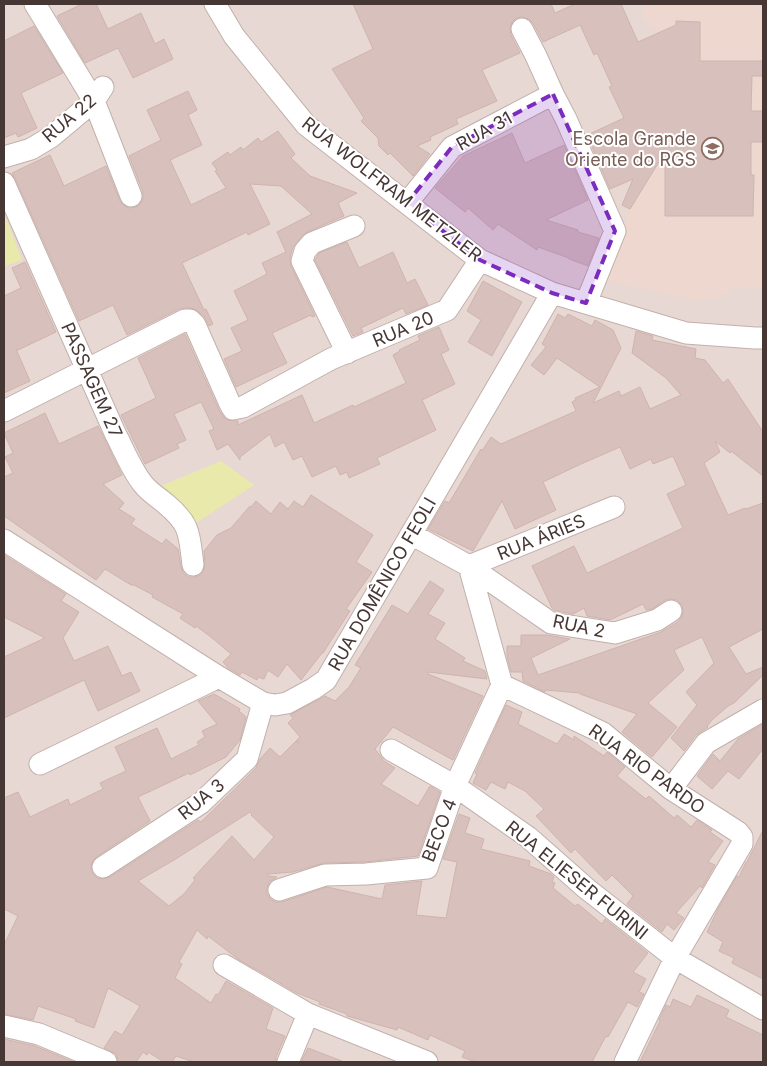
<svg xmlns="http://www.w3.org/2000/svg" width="767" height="1066" font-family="Inter,sans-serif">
  <rect width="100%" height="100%" fill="#f3e9e5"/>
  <path fill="#e8d8d3" d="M4 4H763V1062H4Z"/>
  <path fill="#edd7cf" d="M643 4H763V288H735L718 298 696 300 634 287 602 278 639 189 661 35 643 19Z"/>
  <path fill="#e9e9ac" d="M4 213 22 260 4 266Z
    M221 461 254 485 196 523 156 488Z"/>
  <path fill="#d8c1bd" stroke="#d0b3ad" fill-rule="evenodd" d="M82 4H96L108 29 141 13 155 44 164 39 173 59 133 78 118 48 85 63 57 16Z
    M353 4H551L555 13 575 4H621L638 42 676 25V21L700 22V61H763V76H752L751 111H763V142H751V175H754L753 216H665V152L630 209 622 205 633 179 610 189 587 135 624 118 609 87 612 86 597 53 594 55 580 25 543 42 533 23 529 19 523 17 516 18 512 22 510 28 511 35 520 53 482 70 497 101 456 119 458 124 430 137 431 140 417 146 430 154 413 176 390 153 388 155 379 146 378 138 361 121 364 118 332 69 373 49Z
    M34 26 63 73 21 93 37 128 18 137 16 133 4 138V41Z
    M188 91 197 110 188 115 202 145 170 160 191 205 226 188 215 171 217 170 212 163 228 152 230 155 241 147 243 150 258 138 261 142 278 131 295 154 291 158 310 176 357 193 338 203 344 216 307 232 303 235 293 247 290 257 291 266 315 316 312 317 311 315 272 333 287 363 236 387 224 359 242 351 231 328 248 320 234 291 267 274 262 263 286 252 277 232 312 214 281 186 250 184 270 224 248 235 247 232 182 263 204 310 206 309 213 324 209 326 204 316 195 309 185 308 179 309 127 335 113 305 79 321 15 178 12 173 50 155 64 186 106 166 120 201 124 206 129 208 136 207 141 203 143 198V192L129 156 161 140 147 110Z
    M512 133 525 163 564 145 588 200 546 220 578 230V232L599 238 588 266 569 259V258L538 247 537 250 498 224 493 230 468 208 465 212 435 188 463 156Z
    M347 242 359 268 393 252 407 283 415 279 428 305 406 314 403 308 361 328 363 332 353 336 315 260 319 253Z
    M25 262 56 332 18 350 16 349 30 381 4 393V296L21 288 12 268Z
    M483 281 522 302 492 356 468 342 481 320 467 311Z
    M558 314 565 318 568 314 592 326 595 320 613 330 621 348 593 403 619 391 621 396 640 387 650 409 681 395 666 378 632 353 636 331 653 336 652 340 696 349 695 358 705 360 723 383 728 379 763 432V476L731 451 730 453 715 441 720 452 704 463 728 515 745 508 746 509 763 503V629L729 647 746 674 763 667V675L734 703 728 706 712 720 707 726 708 727 696 735 684 751 671 738 697 705 686 692 714 663 702 637 674 650 684 670 648 703 677 727 652 757 622 732 637 714 580 694V693L545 690V692L523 681 522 672H511L507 656V646H521V635H547L570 639 531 658 538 675 661 632 678 622 682 617 683 611 682 605 677 600 671 599 665 600 652 609 646 610 643 604 610 620 587 616 584 608 573 614 556 611 552 608 532 566 574 546 587 573 683 528 667 494 686 485 673 456 653 464 651 459 630 469 620 447 581 464 543 482 556 510 515 529 502 501 473 551 428 529 445 501 449 503 481 449 482 451 491 437 501 444 576 411 572 402 576 400 575 398 600 387 557 358 544 375 531 365 546 347 542 344Z
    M439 327 449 350 441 354 455 384 422 400 436 430 377 458 380 464 349 478 347 472 340 475 336 466 312 477 302 456 293 460 284 442 275 447 270 434 240 457V460L228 444 217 450 209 431 214 429 201 402 174 414 186 440 177 444 179 448 145 464 121 415 156 398 138 358 185 334 219 410 223 416 227 420 238 421V425L302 395 314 423 353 405 354 407 406 383 393 355 400 351 399 350 420 340 418 336Z
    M45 413 59 444 98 426 122 475 103 484 124 503 119 509 135 519 131 524 162 544 166 539 178 549 181 567 183 573 189 577H195L201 575 204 570 205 564 204 551 217 535 231 528 250 506 251 507 256 501 271 514 280 502 288 509 294 501 303 507 311 495 373 535 356 562 372 572 346 609 350 611 323 653H322L301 680 287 664 278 677 268 670 264 679 258 677 257 680 242 672 240 675 228 668 223 662 231 654 211 637 196 626 195 628 180 618 183 614 152 597 153 595 134 585H131L105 569 96 580 4 516V477L13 473 5 457 13 453 4 433Z
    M4 555 66 594 61 601 79 612 63 638 74 661 108 646 122 676 131 672 140 691 98 711 84 680 4 718V657L45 638 4 617Z
    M430 581 444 590 428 614 445 623 435 639 465 658 463 661 485 671 487 679 428 672V674L483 696 453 760 393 727 375 749 384 761 395 768 381 784 418 806 430 786 440 792 418 856 365 862 324 863 293 872 268 874V876L277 877 269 882 267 888V894L271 900 276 902H282L327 887 382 899 385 885 422 881 416 915 446 918 457 862 443 859 459 814 470 818 465 833 484 839 481 849 530 861 529 866 551 874 554 877 552 882 555 883 553 888 575 906 578 904 602 924 605 919 648 953 633 972 646 979 639 992 644 994 637 1007 628 1002 608 1037 606 1036 592 1062H476L462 1057 465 1051 430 1035 428 1040 398 1027 397 1030 347 1016V1014L319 1004 320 1002 297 993 238 959 208 936 207 939 197 930 179 962 182 964 175 978 211 1003 216 994 218 995 226 981 273 1008 266 1029 285 1036 276 1057V1062H194L176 1056 172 1062H164L148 1052 147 1055 143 1052 136 1062H118L116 1054 104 1048 115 1031 122 1035 140 1006 108 988 94 1028 75 1021 76 1019 38 1006 33 1020 4 1014V945L18 916 4 909V798L18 792 30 817 68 799 70 805 103 789 100 783 126 771 115 747 157 728 171 759 199 745 197 742 205 737 202 731 217 724 198 701 214 694 240 709 239 711 246 717 240 740 226 757 190 775 189 773 138 797 150 821 96 857 92 862 91 868 93 874 97 878 103 879 110 877 198 820 201 822 256 768 260 759 270 748 280 757 296 741 299 743 296 741 300 737 288 723 293 718 290 715 325 696 335 701 349 687 361 668 355 665 392 605 408 614ZM250 812 252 814 251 815 274 837 254 860 232 836 193 878 195 880 184 894 169 906 138 881 174 860Z
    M506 705 522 712 518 724 557 744 564 734 574 740V736L604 756 607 752 625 767 617 776 646 799 649 796 674 818 677 815 691 827 697 820 712 830 710 832 723 841 708 862 715 865 702 888 700 886 676 913 684 918 674 930 667 924 662 932 627 904 633 896 612 875 606 881 575 849 571 853 536 816 544 809 525 791 508 782 505 789 491 782 486 790 473 783 477 774 475 773Z
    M763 724V749L739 779 728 771 712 789 697 776 713 754 720 761 738 739Z
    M763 830V979L732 963 734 958 719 951 723 942 707 932 719 907 737 876 739 877 746 862H747Z
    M697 995 729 1010 726 1017 763 1035V1062H640L660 1021 659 1020 666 1005 670 1007 673 999 691 1007Z
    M4 1039 35 1046 74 1062H4Z
    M308 1048 342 1061V1062H301Z"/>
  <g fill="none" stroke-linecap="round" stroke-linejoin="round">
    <defs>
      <path id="street" d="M35 4 94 101 131 196
        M215 4 234 36 306 125 480 260 552 293 686 333 755 338H763
        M522 29 536 56 553 94 566 119 615 231 586 303
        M4 157 31 149 51 137 94 101 103 87
        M4 183 115 433C124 450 131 469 143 484 149 492 158 497 166 504 191 525 189 534 193 565
        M407 203 452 147 553 94
        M347 353 302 261 305 251 312 243 354 226
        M4 411 185 320H190L195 325 230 404 233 409 243 407 331 359 447 310 480 260
        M411 534 469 566 502 685 603 733 671 789 738 832 742 837V844L675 958 625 1062
        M4 540 219 677 263 703 275 705 287 703 313 689 326 680 552 293
        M469 566 551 623 615 633 657 620 671 611
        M469 566 614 507
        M391 750 455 786 528 837 587 889 675 958 763 1009
        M40 764 219 677
        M671 789 706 743 763 710
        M103 867 201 803 247 759 263 703
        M279 890 325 875 366 874 427 868 455 786 502 685
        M224 965 308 1014 427 1062
        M4 1026 39 1034 106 1062
        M288 1062 308 1014"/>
    </defs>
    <use href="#street" stroke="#c2b0ab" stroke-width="23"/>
    <use href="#street" stroke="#fff" stroke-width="21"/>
  </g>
  <path fill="#7b2cbf" fill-opacity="0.2" stroke="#7b2cbf" stroke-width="4" stroke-dasharray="10 6" stroke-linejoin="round" d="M553 94 615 231 586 303 552 293 480 260 407 203 452 147Z"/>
  <defs>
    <symbol id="school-ring" viewBox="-11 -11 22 22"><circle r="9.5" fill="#fff" stroke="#8d6e63" stroke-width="1.5"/><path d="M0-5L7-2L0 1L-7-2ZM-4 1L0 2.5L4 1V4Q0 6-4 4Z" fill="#8d6e63"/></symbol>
  </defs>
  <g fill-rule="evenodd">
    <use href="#school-ring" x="700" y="136" width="25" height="25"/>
  </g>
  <g text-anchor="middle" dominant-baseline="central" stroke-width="4" stroke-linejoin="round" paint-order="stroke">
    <g font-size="18" fill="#463735" stroke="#fff">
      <text transform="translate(69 118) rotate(-40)">RUA 22</text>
      <text transform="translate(484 131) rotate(-29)">RUA 31</text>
      <text transform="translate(392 189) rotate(38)">RUA WOLFRAM METZLER</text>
      <text transform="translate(403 329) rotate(-23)">RUA 20</text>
      <text transform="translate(92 380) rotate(66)">PASSAGEM 27</text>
      <text transform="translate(541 537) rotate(-22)">RUA ÁRIES</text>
      <text transform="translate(382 584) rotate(-60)">RUA DOMÊNICO FEOLI</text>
      <text transform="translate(579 626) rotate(12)">RUA 2</text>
      <text transform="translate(647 769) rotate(36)">RUA RIO PARDO</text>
      <text transform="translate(201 799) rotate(-39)">RUA 3</text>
      <text transform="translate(439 830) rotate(-69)">BECO 4</text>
      <text transform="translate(577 880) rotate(39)">RUA ELIESER FURINI</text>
    </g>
    <g font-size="18" fill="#785e54" stroke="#fff" text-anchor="end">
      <text x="696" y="138">Escola Grande<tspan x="696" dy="21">Oriente do RGS</tspan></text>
    </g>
  </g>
  <rect width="767" height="1066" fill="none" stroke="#463735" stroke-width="10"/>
</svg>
